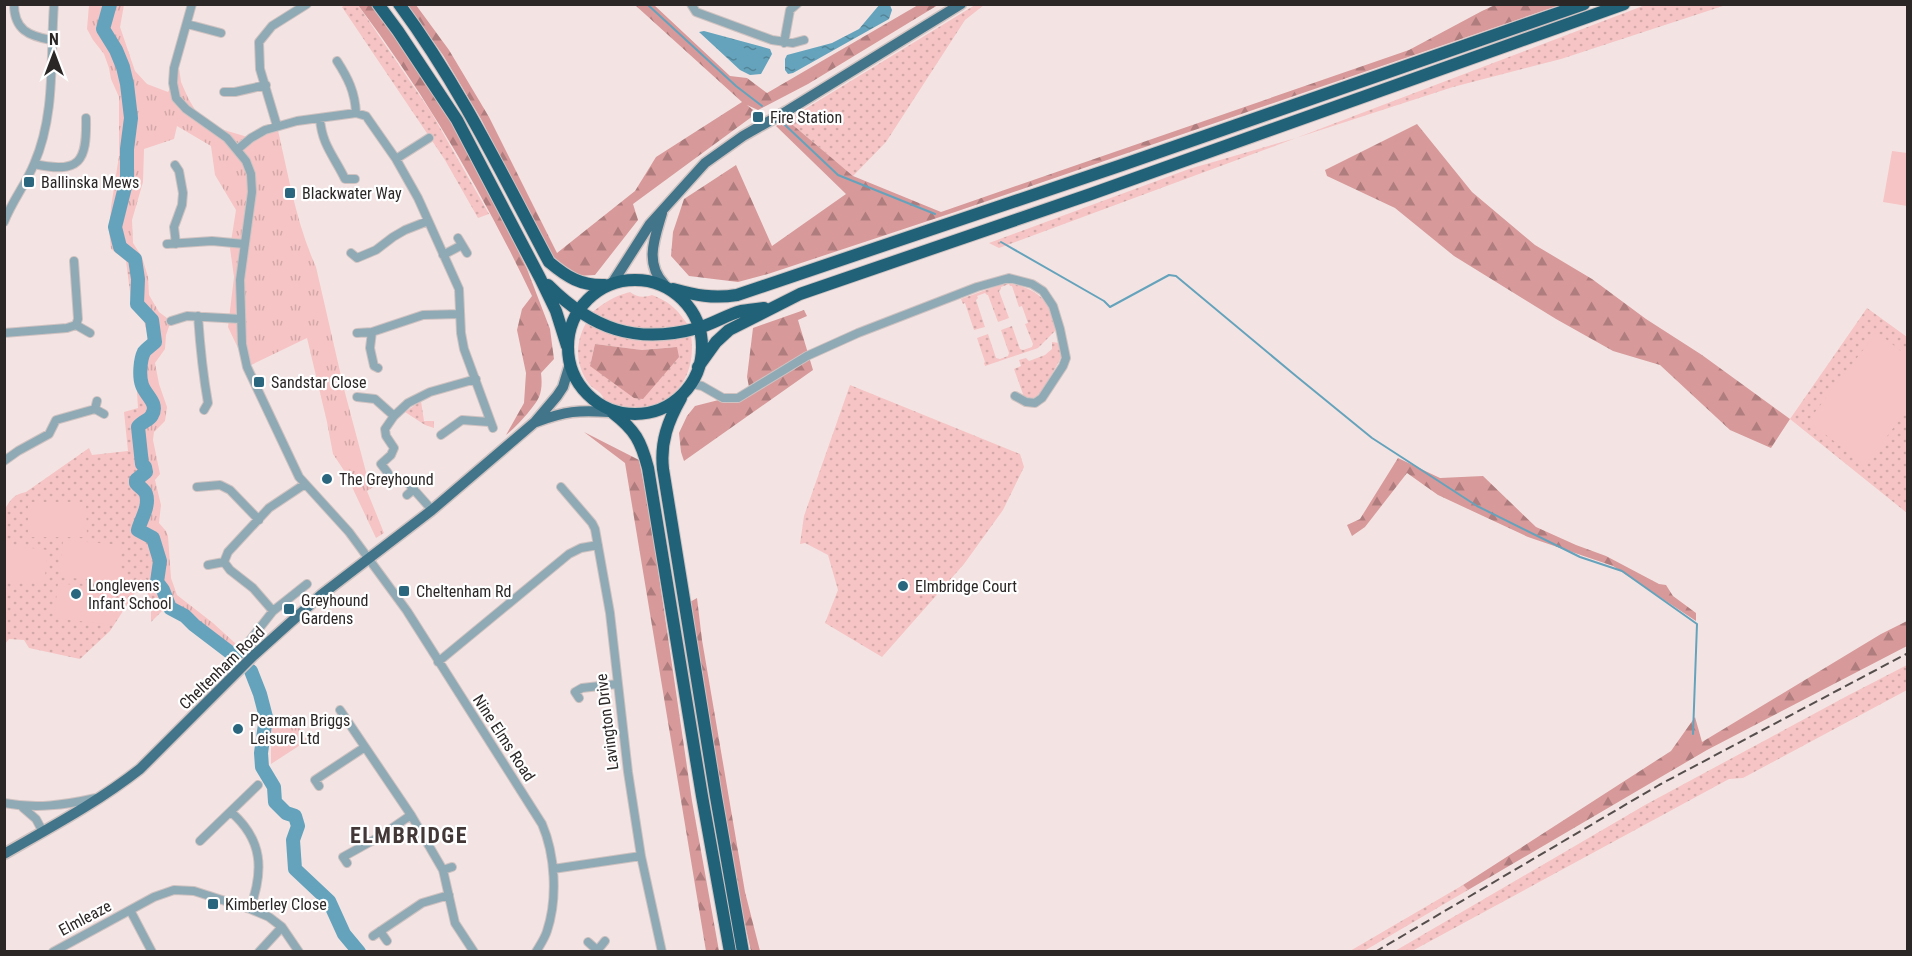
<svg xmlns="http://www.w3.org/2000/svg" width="1912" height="956" font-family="'Roboto Condensed',sans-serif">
  <defs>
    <pattern id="grass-dots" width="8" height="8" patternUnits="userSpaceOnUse" patternTransform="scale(1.5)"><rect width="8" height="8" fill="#f6c4c4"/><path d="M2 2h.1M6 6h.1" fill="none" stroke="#d3a8a8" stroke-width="1.8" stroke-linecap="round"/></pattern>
    <pattern id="forest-firs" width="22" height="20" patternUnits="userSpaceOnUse" patternTransform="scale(1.5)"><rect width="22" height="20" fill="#d7999a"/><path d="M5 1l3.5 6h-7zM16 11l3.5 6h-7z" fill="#af7d7e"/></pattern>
    <pattern id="park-tufts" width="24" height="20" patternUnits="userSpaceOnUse" patternTransform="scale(1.5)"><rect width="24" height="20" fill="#f6c4c4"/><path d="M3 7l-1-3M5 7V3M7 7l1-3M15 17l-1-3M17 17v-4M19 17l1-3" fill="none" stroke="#d3a8a8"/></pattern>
    <pattern id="water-ripples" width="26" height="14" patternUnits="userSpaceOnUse" patternTransform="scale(1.5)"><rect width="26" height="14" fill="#65a3bc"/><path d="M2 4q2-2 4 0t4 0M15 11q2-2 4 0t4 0" fill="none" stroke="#538599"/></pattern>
  </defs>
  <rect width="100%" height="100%" fill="#f3e4e3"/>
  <path fill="url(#grass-dots)" fill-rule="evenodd" d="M1648 4 1726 5 1561 59 1453 87 1296 138 999 248 989 243 1189 169 1296 138Z
    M345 5H358L431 112 489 214 478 218 445 160 342 7Z
    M975 5H984L965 20 886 142 853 176 787 120Z
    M120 247 135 259 138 279 137 304 152 320 155 342 144 353 154 409C152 417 148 420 141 423L137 431 141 446 142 464 145 467 146 472 136 480V483C138 485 141 487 144 490 151 498 145 511 140 520L146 535 153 538 160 561 157 582 163 590 170 608 185 616 194 625 240 660 236 665 165 608 151 622V600L142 582 110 631 80 659 29 648 24 640 9 639 5 644 4 511C10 500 14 494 26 492L89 448 92 455 128 451 124 412 138 408 135 361 137 351 149 341 144 321 132 308 126 261 111 249Z
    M1005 283C1032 285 1055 301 1055 331L1038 348 985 366 984 363 985 362 977 338 988 334 996 358 1000 359 1008 356 1009 353 1001 330 1012 326 1020 349 1023 350 1032 347 1033 344 1025 324 1028 323 1022 306 1019 307 1012 286H1010L1009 284 1001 287V289L999 291 1009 318 998 322 988 295H987L985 293 977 296 978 298 976 300 985 327 974 330 965 303 963 304 961 299Z
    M630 292C636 297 644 298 652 295 670 302 677 309 688 325 650 333 627 328 591 313 604 303 614 296 630 292Z
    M1867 308 1907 337V513L1790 419Z
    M586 323 615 334 691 335C699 389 656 423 605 401 600 389 596 392 589 384 575 365 575 343 586 323ZM595 344 642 350 676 347 590 366Z
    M1052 342 1059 343 1062 356 1039 397 1033 400 1024 397 1014 369 1021 366 1019 360 1026 358 1029 361 1045 355 1052 349Z
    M850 385 1020 454 1024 467 1003 510 964 564 882 657 825 623 838 590 828 555 805 543 800 544 804 516Z
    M421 401 424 421H434V428L425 425 405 412Z
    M1907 665V690L1743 778 1729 779 1412 951H1395L1645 805 1847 696Z
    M1463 885 1468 890 1364 951H1350Z"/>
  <path fill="url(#forest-firs)" d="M1497 4 1560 5 958 211 768 274 738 282 689 276 671 256 673 232 684 199 736 165 772 246 846 194 776 126 787 120 853 176 941 212 1409 50 1482 11Z
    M358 5H372L416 64 455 128 498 210 527 269 550 329 554 359 541 373C542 381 542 390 539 397 534 408 515 428 506 435L524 403 526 373 517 330 522 309 532 296C484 195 425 94 358 5Z
    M407 5H416L449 50 489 117 557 253 635 191 656 157 742 102 635 5H654L730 76 747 78 767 93 918 5H938L808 84 758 110 747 105 757 113 633 204 638 220 595 275 577 276 552 258 481 119 443 55Z
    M1417 124 1472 192 1535 245 1592 279 1646 319 1702 355 1790 419 1771 448 1730 430 1660 365 1613 351 1556 319 1454 256 1395 208 1327 176 1325 170Z
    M804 310 807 316 798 320 813 370 684 461 681 452 679 433 687 416 695 406 750 392 747 377 753 328Z
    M595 344 642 350 677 347 679 357 643 399 634 398 590 366Z
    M584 432 639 460 649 508 692 801 719 951H706L625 463Z
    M1398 458 1440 478 1483 476 1536 527 1576 545 1606 556 1659 584 1666 585 1673 596 1696 613V621L1613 566 1528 537 1438 495 1407 473 1365 527 1352 536 1347 525 1360 519Z
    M697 598 702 640 745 892 760 951H751L738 894 690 602Z
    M1907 621V646L1707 750 1468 890 1463 885 1671 751 1695 717 1702 742 1881 634Z"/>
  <path fill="url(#park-tufts)" d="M89 5H124L120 27 135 71 147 84 168 92 173 83 177 53 181 82 188 98 200 118 214 127 251 138 277 126C288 173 296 223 316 267L344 389 366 472 376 485 367 491 384 533 376 538 345 472 333 454 327 422 307 338 247 367 228 327 234 277 230 248 236 210 215 175 211 146 177 126 174 139 144 149 143 182 132 220 133 243 142 257 148 277 149 295 159 312 171 321 166 335 165 349 155 363 159 384 167 407 165 421 154 432 153 440 160 474 155 480 161 505 159 523 166 531 168 536 171 578 177 595 213 623 246 653 240 660 194 625 185 616 170 608 163 590 157 582 160 561 153 538 138 530C141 519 150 506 146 494 144 489 139 487 136 483V480L146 472 145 467 142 464 138 427C142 421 149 421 152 415 159 403 145 395 142 385 139 377 140 360 144 352 147 349 152 345 155 342L152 320 137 304 138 279 135 260 120 247 111 249 109 231 111 207 119 156V97L111 79 109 68 104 54 93 40 87 29Z
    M291 715 308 740 271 764V727Z"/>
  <path fill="#f6c4c4" d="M1892 151 1907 153V206L1883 202Z
    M1877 332 1907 356V410L1865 465 1808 421Z
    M28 502H86L87 537H28Z
    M63 540 122 545 119 582 60 577Z
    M5 545 48 550 44 584 5 580Z
    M58 583 117 590 113 625 54 618Z"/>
  <path fill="url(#water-ripples)" d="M880 4 890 5 892 10 889 19 793 73 788 74 785 70V59L787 55 832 43 859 29Z
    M704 31 770 49 772 54 761 74 750 75 740 70 699 32Z"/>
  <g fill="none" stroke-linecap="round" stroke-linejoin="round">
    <path stroke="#65a3bc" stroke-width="2" d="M647 4 736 86 762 106
      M784 124 838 175 935 214
      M1001 242 1104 301 1110 307 1169 275 1176 276 1296 376 1372 438 1477 506 1580 557 1622 571 1697 624 1693 734"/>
    <path stroke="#65a3bc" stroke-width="14" d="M110 4 103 29 116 50 123 67 127 84 131 118 127 149V179L115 227 120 247 135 259 138 279 137 304 152 320 155 342C152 345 146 349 144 352 140 360 139 377 142 385 145 395 159 403 152 415 149 421 142 421 138 427L142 464 145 467 146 472 136 480V483C139 487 144 489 146 494 150 506 141 519 138 530L153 538 160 561 157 582 163 590 170 608 185 616 194 625 240 660
      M251 671 260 694 266 717 261 753 262 767 274 787 275 802 286 813 295 816 298 826 293 840 295 869 329 901 344 934 359 952"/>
    <defs>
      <path id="minor" d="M14 4C14 30 29 36 51 40
        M192 4 174 68 173 83 176 98 186 109 227 138 246 161 251 174 252 192 240 280 242 344 247 367 299 477 349 532 407 611 542 824C555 854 558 898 547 931 545 938 540 945 536 952
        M691 4 696 12 772 40 793 43 804 40
        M187 24 221 33
        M784 43 790 10 797 4
        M337 61C348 78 355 92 356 113
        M224 92H235L266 85
        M320 119C322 145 334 156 345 179H355
        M277 126 260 69 259 42 272 26 307 4
        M238 149 251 138 265 130 297 121 356 113 366 116 396 159 418 198 459 289 461 333 464 349 493 428
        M396 159 429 138
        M34 164C80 174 87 162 86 118
        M175 165 179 171 183 193 182 205 174 227 176 244
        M4 222C12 201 26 184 34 164 56 114 50 58 54 4
        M458 238 467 253
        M167 244 212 241 244 244
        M351 253 357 258 376 250 393 237 405 230 428 221
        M443 255 462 245
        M198 316C200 345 203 375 208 403L204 410
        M171 321 187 316 241 319
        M76 325 90 333
        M372 332 370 348 374 366 378 368
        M4 333 67 328 76 325 78 319 74 261
        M357 333 372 332 423 315 460 314
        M692 384 702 386 723 398H738L807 356 858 333 977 287 1009 278 1032 284 1043 291 1053 306 1060 329 1066 358 1063 366 1042 398 1035 403 1026 402 1015 396
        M357 397 375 399 394 416
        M97 401 95 409 104 414
        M441 435 462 420 489 422
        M4 461 18 451 49 434 56 420 95 409
        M388 473 381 464 391 455 394 448 386 436 385 429 394 416 408 403 430 392 476 379
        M408 483 432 510
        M197 487 220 485 230 490 259 520
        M561 487 592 523 595 529 610 613 628 772 641 856 662 952
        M407 495 414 489
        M224 562 228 552 269 508 305 484
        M224 562 230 570 253 588 273 611
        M208 565 224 562
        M247 644 273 611 307 584
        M438 662 569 554 581 548 598 545
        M579 698 575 692 582 688 617 684
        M340 710 411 815 443 870 455 923 474 952
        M319 786 315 780 365 747
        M4 803C36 809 65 805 96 798
        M21 806 36 819 43 832
        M231 812C263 840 264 870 250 909
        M200 841 258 785
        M347 863 343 857 379 837 411 815
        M553 869 641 856
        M443 870 452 867
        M130 910 152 952
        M380 931 387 941
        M373 936 422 903 449 895
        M588 942 597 950
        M53 952 154 897 174 890 194 891 250 909 269 917 282 927 299 952
        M259 952 282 927
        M596 952 605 941"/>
      <path id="major" d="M662 213C655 237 644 263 664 284
        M613 282 650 224 705 163 743 136 787 111 961 4
        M536 422C566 411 578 410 609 412
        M4 854C51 827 98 802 140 769L253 656 321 595 432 510 535 422 557 396 563 387 570 364"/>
      <path id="highway" d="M378 4 398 31 457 120 540 278 556 311 567 346
        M399 4C459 85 502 174 549 262 567 277 581 286 605 285
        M568 347a67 67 0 1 1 134 0a67 67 0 1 1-134 0Z
        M548 285C592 329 636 345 698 328 713 324 726 315 741 311 748 310 756 309 764 308
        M673 289C695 295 713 299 737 295L1122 165 1584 4
        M698 367 716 342 729 330 800 294 1091 194 1624 4
        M681 398C668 421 660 442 663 469L716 797 743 952
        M613 413C635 430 641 441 648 468L702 796 730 952"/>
    </defs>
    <use href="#minor" stroke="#cfc2c1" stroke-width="10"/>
    <use href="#major" stroke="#cfc2c1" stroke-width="13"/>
    <use href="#highway" stroke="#cfc2c1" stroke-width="14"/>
    <use href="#minor" stroke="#8faab5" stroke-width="8"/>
    <use href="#major" stroke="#427589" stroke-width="10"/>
    <use href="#highway" stroke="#216279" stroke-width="12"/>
    <path stroke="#554e4d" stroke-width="2" stroke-dasharray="9 4.5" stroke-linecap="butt" d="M1375 952 1659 785 1908 653"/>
  </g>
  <g fill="#2a677e" stroke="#fff" stroke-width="2">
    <rect x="752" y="111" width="12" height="12" rx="3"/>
    <rect x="23" y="176" width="12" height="12" rx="3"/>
    <rect x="284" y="187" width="12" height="12" rx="3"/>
    <rect x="253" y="376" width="12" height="12" rx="3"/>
    <circle cx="327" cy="479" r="6"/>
    <circle cx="903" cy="586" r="6"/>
    <rect x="398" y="585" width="12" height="12" rx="3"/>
    <circle cx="76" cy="594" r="6"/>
    <rect x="283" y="603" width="12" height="12" rx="3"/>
    <circle cx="238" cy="729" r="6"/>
    <rect x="207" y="898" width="12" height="12" rx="3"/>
  </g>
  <g text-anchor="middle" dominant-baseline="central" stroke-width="4.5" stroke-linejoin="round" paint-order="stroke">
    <g font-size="16" fill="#2c2727" stroke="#fff" text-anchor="start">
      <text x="770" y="117">Fire Station</text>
      <text x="41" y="182">Ballinska Mews</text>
      <text x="302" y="193">Blackwater Way</text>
      <text x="271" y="382">Sandstar Close</text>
      <text x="339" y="479">The Greyhound</text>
      <text x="88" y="585">Longlevens<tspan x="88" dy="18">Infant School</tspan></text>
      <text x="915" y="586">Elmbridge Court</text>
      <text x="416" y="591">Cheltenham Rd</text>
      <text x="301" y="600">Greyhound<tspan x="301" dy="18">Gardens</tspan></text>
      <text x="250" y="720">Pearman Briggs<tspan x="250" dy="18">Leisure Ltd</tspan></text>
      <text x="225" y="904">Kimberley Close</text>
    </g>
    <g font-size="16" fill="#2c2727" stroke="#fff">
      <text transform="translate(222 668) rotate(-44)">Cheltenham Road</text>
      <text transform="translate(607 722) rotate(-97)">Lavington Drive</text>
      <text transform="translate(504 738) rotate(57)">Nine Elms Road</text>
      <text transform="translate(85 918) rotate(-28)">Elmleaze</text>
    </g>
    <g font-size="22" font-weight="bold" letter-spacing="1.5" fill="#433838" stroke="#fff">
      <text x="409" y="835">ELMBRIDGE</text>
    </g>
  </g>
  <rect width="1912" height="956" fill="none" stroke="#2c2727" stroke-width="12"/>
  <g transform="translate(54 54)" stroke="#ffffff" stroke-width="4.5" paint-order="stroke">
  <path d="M0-4.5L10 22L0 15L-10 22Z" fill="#2c2727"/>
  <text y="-9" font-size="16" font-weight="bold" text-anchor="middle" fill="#2c2727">N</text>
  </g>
</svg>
